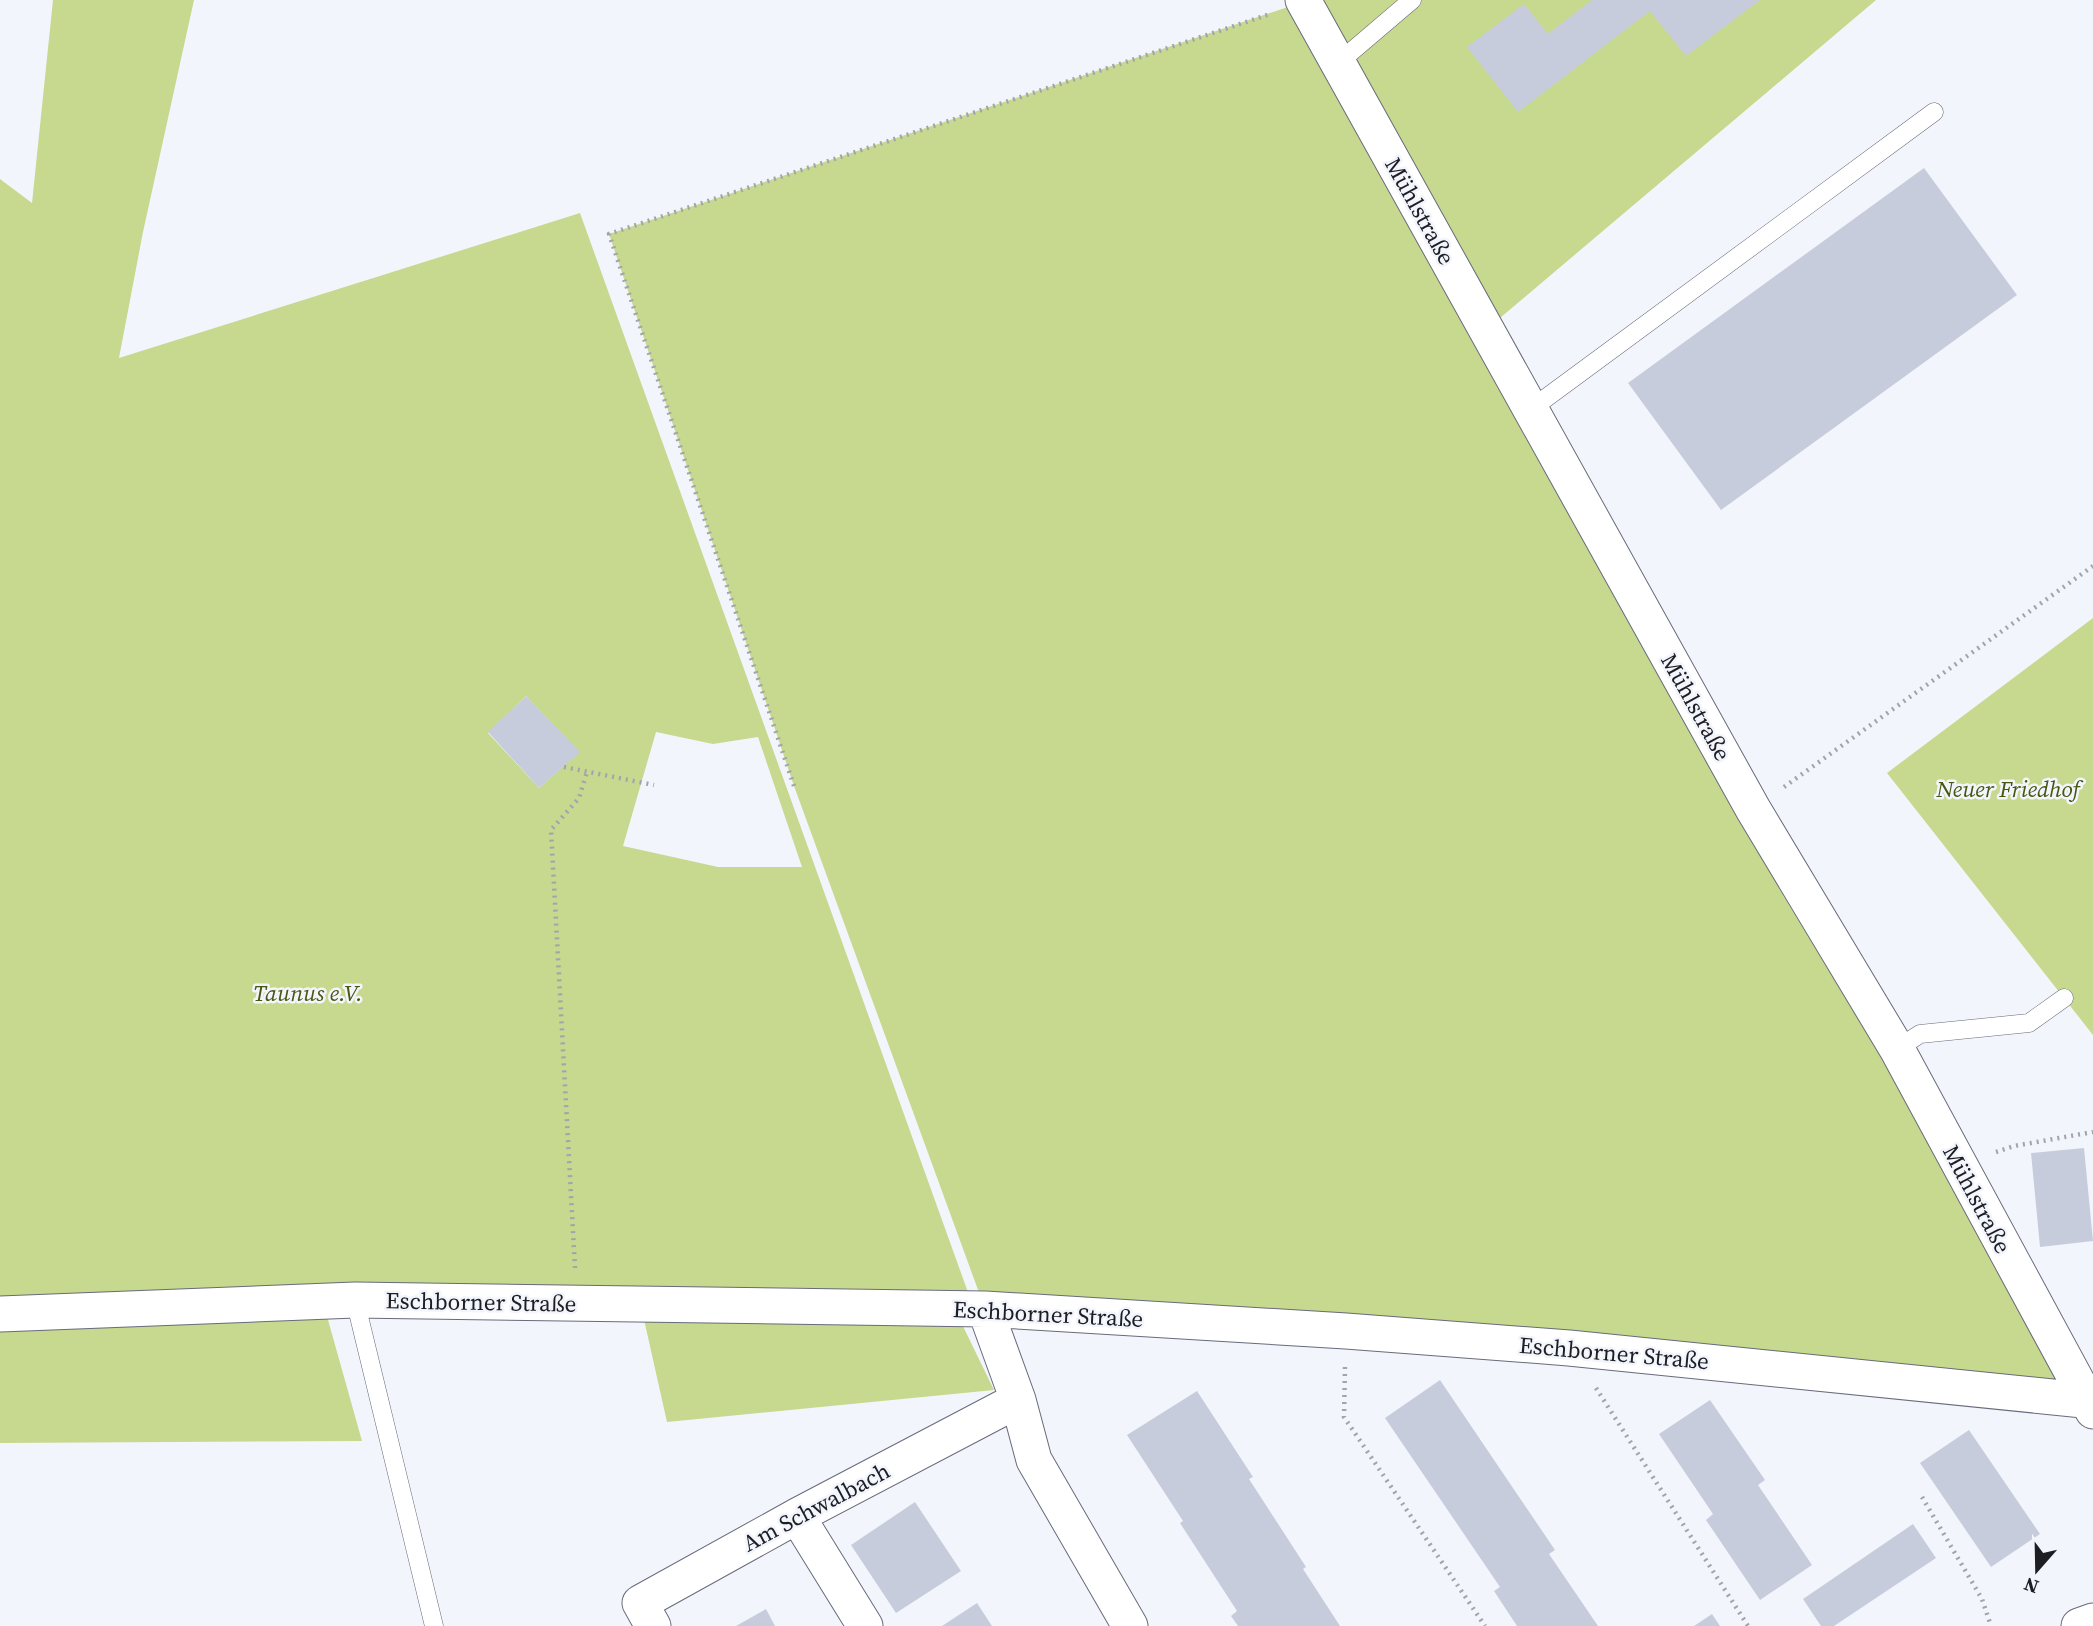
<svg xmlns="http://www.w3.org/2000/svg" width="2093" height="1626" font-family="'Source Serif 4',serif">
  <rect width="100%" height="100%" fill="#f3f5fc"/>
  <path fill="#c7d88f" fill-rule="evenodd" d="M53 0H194L143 232 119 358 580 213 974 1309 323 1302 362 1441 0 1443V179L32 203ZM526 696 579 752 539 788 488 733ZM656 732 713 744 758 737 802 867H718L623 846Z
    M1303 0H1876L1500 318 2087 1401 985 1309 794 786 609 234 1303 2Z
    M2093 618V1035L1887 773Z
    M643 1315 958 1316 994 1390 667 1422Z"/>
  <path fill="#c7ccdd" d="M1592 0H1760L1686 56 1650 11 1518 112 1467 47 1524 4 1548 34Z
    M1924 168 2017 295 1721 510 1628 383Z
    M526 696 580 752 539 788 488 732Z
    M2084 1148 2093 1241 2040 1247 2031 1153Z
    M1440 1380 1555 1550 1549 1554 1598 1626H1517L1494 1591 1500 1587 1385 1418Z
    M1197 1391 1253 1477 1249 1479 1306 1567 1303 1569 1340 1626H1238L1231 1616 1237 1611 1180 1523 1183 1521 1127 1435Z
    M1710 1400 1765 1480 1758 1485 1812 1565 1760 1600 1706 1520 1713 1514 1659 1434Z
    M1969 1430 2040 1534 1991 1567 1920 1463Z
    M915 1502 961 1571 896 1613 851 1545Z
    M1913 1524 1936 1558 1834 1626H1821L1803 1599Z
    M977 1603 992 1626H942Z
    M766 1609 775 1626H736Z
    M1712 1614 1720 1626H1694Z"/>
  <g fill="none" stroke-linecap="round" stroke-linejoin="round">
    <defs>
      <path id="lane" d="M1338 63 1412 0
        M1531 409 1934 112
        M1897 1049 1920 1034 2029 1023 2064 998
        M355 1300 434 1626"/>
      <path id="street" d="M1303 0 1753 809 1897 1049 2093 1411
        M985 1309 1018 1400 1034 1460 1130 1626
        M0 1314 355 1300 985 1309 1346 1331 1569 1348 2093 1401
        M797 1516 865 1626
        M653 1626 640 1603 797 1516 1018 1400
        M2079 1626 2093 1621"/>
    </defs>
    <use href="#lane" stroke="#676b7b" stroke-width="19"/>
    <use href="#street" stroke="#676b7b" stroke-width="37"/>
    <path stroke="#a2a4ab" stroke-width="4.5" stroke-dasharray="2 5" stroke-linecap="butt" d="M564 767 654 785
      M794 786 609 234 1270 14
      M1784 787 2093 566
      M1996 1152 2014 1146 2093 1132
      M575 1268 551 830 579 798 587 772
      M1345 1367 1344 1417 1485 1626
      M1596 1388 1748 1626
      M1922 1497 1982 1599 1991 1626"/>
    <use href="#lane" stroke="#fff" stroke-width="18"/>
    <use href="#street" stroke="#fff" stroke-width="35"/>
  </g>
  <g text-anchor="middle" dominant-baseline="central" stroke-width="5" stroke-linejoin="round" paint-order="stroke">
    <g font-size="23" fill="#1c1e24" stroke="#f3f5fc">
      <text transform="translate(1420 211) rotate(61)">Mühlstraße</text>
      <text transform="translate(1696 707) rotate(61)">Mühlstraße</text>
      <text transform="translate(1977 1199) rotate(62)">Mühlstraße</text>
      <text transform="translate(481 1302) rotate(1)">Eschborner Straße</text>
      <text transform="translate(1048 1314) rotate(3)">Eschborner Straße</text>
      <text transform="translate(1614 1353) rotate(5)">Eschborner Straße</text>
      <text transform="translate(816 1507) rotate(-28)">Am Schwalbach</text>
    </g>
    <g font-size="23" font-style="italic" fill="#495610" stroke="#f3f5fc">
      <text x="2008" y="789">Neuer Friedhof</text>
      <text x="308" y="993">Taunus e.V.</text>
    </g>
  </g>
  <g transform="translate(2037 1570) rotate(200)" stroke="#f3f5fc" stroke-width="5" paint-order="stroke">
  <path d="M0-5L12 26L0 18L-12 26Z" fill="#1c1e24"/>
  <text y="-10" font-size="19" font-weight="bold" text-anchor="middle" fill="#1c1e24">N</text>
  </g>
</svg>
